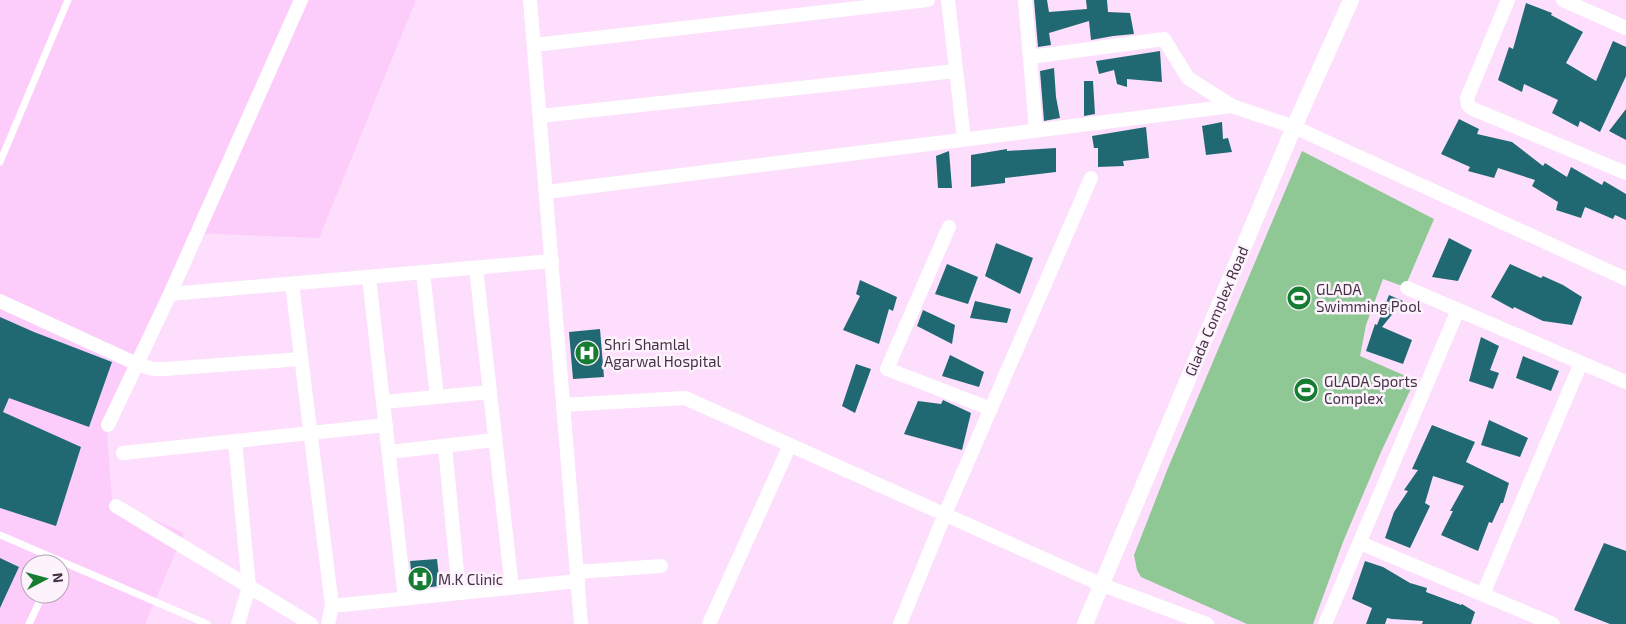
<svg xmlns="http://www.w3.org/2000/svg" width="1626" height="624" font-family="'Exo 2',sans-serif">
  <rect width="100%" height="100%" fill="#fddefc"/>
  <path fill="#fccdfa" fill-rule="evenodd" d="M0 0H416L319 238 192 233 107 434 112 501 184 533 145 624H0ZM30 564H60V594H30Z"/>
  <path fill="#8fc895" d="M1302 151 1434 219 1405 287 1383 279 1366 325 1360 356 1415 380 1381 452 1343 542 1313 624H1247L1141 577 1137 570 1134 555 1168 468Z"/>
  <path fill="#216972" d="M1034 0H1047L1049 12 1087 9 1086 0H1107L1108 12 1130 13 1134 34 1113 36 1091 40 1089 21 1049 33 1051 45 1038 47Z
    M1526 3 1552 13 1551 15 1583 32 1566 63 1596 81 1613 41 1626 47V76L1600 132 1580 121 1578 127 1552 113 1558 100 1524 84 1522 92 1498 80 1509 47 1513 49Z
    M1160 51 1162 82 1127 79V87L1117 84 1114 70 1099 74 1096 61Z
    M1054 68 1056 97 1060 118 1044 121 1040 71Z
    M1084 81H1093L1095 114 1084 116Z
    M1626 109V140L1609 131Z
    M1459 119 1479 129 1477 134 1512 142 1543 166 1545 163 1567 177 1571 167 1602 185 1604 181 1626 194V220L1615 215 1613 219 1585 207 1581 218 1556 210 1558 202 1532 186 1535 180 1498 168 1494 178 1468 171 1470 167 1441 154Z
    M1222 122 1223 139 1228 138 1232 152 1206 155 1202 126Z
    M1146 127 1149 158 1123 161 1124 166 1098 167V148H1094L1092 136Z
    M1056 148V172L1005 178V183L971 187V155L1007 149V151Z
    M949 151 952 188H938L936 156Z
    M1449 238 1472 250 1458 281 1432 277Z
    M996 243 1033 258 1020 294 985 276Z
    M947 264 978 277 968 304 935 294Z
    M1510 264 1541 278 1543 276 1563 285 1582 297 1572 325 1543 321 1514 307 1513 309 1491 297Z
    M860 280 897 297 893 311 889 309 879 344 843 330 860 296 856 294Z
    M1389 295 1403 301 1382 327 1412 340 1403 364 1366 351 1375 324 1377 325Z
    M975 301 1011 309 1007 323 970 318Z
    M923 310 955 325 952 344 917 326Z
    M0 317 34 332 112 362 89 427 9 398 3 412 81 447 56 526 0 508Z
    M600 329 604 377 573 379 569 332Z
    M1481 337 1499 346 1490 370 1499 373 1493 389 1469 381Z
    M950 355 984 372 979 387 942 376Z
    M1523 356 1559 371 1551 391 1516 378Z
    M856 364 871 369 855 413 842 406Z
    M943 400 971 413 962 450 904 434 918 401 941 404Z
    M1489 420 1528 438 1520 457 1481 445Z
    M1432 425 1475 442 1466 462 1509 483 1503 503H1501L1492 523 1489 522 1478 551 1441 535 1453 511H1450L1464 486 1433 476 1425 503 1430 506 1410 548 1385 538 1394 512 1408 491 1404 490 1418 470 1412 469Z
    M1604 543 1626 551V624H1610L1574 610Z
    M0 558 19 567 0 608Z
    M437 559 440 586 413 589 410 561Z
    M1365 561 1383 567 1410 583 1427 588 1426 592 1461 605 1462 604 1475 612 1471 624H1422L1423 621 1392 619 1387 618 1385 624H1366L1372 608 1352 599Z"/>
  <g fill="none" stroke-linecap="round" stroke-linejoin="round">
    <path stroke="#fff" stroke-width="7" d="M0 162 68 0
      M0 535 207 624
      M29 624 43 594"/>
    <path stroke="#fff" stroke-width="14" d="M530 0 581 624
      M948 0 964 139
      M1025 0 1036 130
      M1508 0 1467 98 1468 105 1473 109 1626 173
      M1563 0 1626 28
      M534 45 928 0
      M1030 57 1164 39 1188 78 1232 106 1294 127 1626 279
      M540 116 956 71
      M546 192 1232 106
      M949 227 887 369 991 409
      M476 268 512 588
      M423 272 437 397
      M369 277 405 599
      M292 284 332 606 328 624
      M1407 288 1626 382
      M170 294 552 261
      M0 301 137 364 170 294 301 0
      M383 402 490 392
      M563 405 685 398 1100 584 1207 624
      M108 425 137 364 153 369H165L301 359
      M235 441 249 587 238 624
      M445 446 459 593
      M389 452 495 440
      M123 453 386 425
      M116 506 311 624
      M1360 543 1553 624
      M577 572 661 566
      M1483 594 1581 363
      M332 606 578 581
      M709 624 790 445
      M900 624 945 514 1091 178
      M1325 624 1458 310"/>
    <path stroke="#fff" stroke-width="16" d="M1085 624 1294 127 1351 0"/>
  </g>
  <defs>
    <symbol id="stadium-disc" viewBox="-11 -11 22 22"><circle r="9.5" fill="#147d31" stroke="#fdf3fd"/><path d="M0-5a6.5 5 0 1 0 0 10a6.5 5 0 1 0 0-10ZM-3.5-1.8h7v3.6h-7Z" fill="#fff"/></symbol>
    <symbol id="hospital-disc" viewBox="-11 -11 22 22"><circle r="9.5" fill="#147d31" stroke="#fdf3fd"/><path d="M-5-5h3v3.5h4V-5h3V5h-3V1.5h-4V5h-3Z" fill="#fff"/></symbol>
  </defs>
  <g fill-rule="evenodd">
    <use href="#stadium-disc" x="1285" y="284" width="28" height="28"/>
    <use href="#hospital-disc" x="573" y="339" width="28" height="28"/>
    <use href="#stadium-disc" x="1292" y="376" width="28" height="28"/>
    <use href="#hospital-disc" x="406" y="565" width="28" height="28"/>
  </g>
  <g text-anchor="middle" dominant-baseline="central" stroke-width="5" stroke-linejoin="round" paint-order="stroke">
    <g font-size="15" fill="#463145" stroke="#fdf3fd" text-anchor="start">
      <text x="1316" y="289">GLADA<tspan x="1316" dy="17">Swimming Pool</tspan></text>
      <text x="604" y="344">Shri Shamlal<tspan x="604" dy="17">Agarwal Hospital</tspan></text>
      <text x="1324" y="381">GLADA Sports<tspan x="1324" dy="17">Complex</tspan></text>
      <text x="438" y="579">M.K Clinic</text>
    </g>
    <g font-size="15" fill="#463145" stroke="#fdf3fd">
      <text transform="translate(1216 311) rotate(-67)">Glada Complex Road</text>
    </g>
  </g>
  <g transform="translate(45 579) rotate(84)"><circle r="24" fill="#fdf3fd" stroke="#b4a5b3"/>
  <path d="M0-4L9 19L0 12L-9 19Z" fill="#147d31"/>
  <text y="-8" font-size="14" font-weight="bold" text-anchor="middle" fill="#463145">N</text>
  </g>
</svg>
